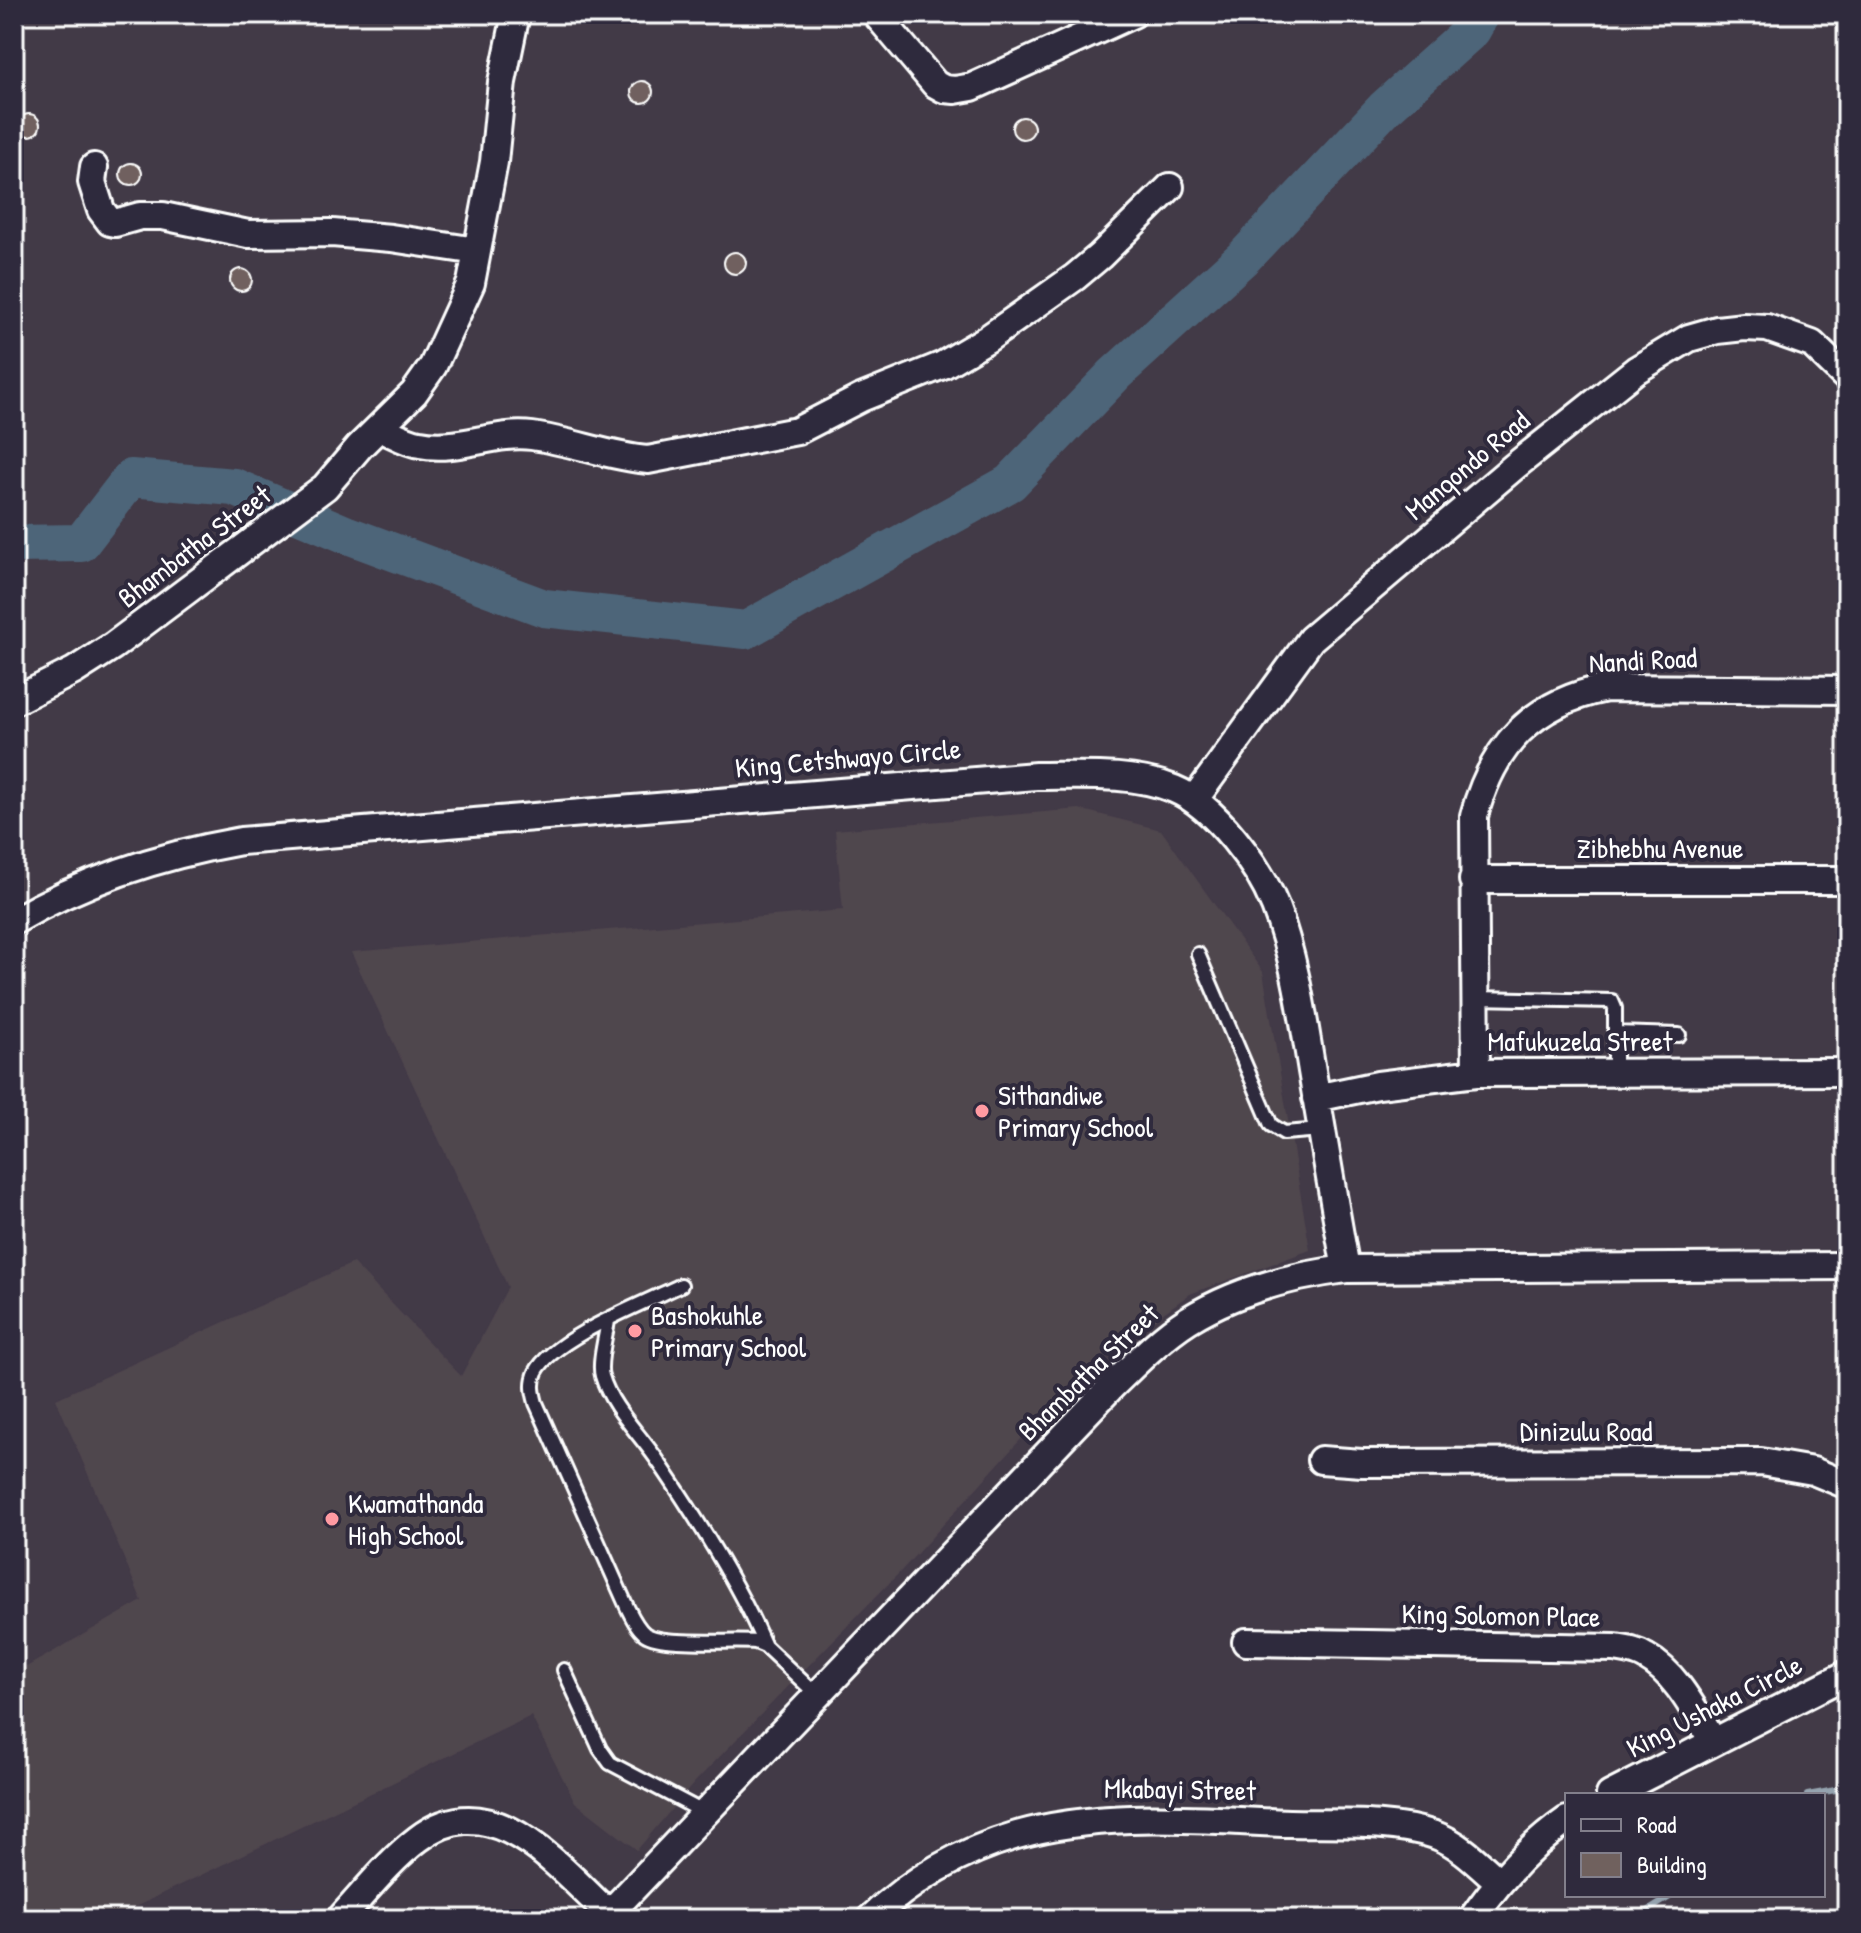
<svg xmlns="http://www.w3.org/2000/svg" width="1861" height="1933" font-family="'Patrick Hand',sans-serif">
  <rect width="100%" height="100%" fill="#423a47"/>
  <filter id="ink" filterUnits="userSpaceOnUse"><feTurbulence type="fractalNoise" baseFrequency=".0125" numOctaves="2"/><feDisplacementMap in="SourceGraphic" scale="16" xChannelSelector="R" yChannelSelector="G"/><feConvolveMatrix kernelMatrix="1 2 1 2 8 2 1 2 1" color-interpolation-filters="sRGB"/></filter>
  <g filter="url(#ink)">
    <path fill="#50464e" d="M1079 809 1161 830 1263 972 1310 1250 1190 1294 1084 1370 901 1571 694 1783 637 1850 575 1802 531 1716 110 1919H14V1674L142 1601 56 1399 353 1263 461 1376 508 1287 351 952 843 910 835 830Z"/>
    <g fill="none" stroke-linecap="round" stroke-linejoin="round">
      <path stroke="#95a3af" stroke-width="6" d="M1807 1795 1847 1788
        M1626 1919 1641 1915 1673 1895"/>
      <path stroke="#4e6579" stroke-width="38" d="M14 544 81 543 131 478 234 487 345 534 544 608 746 630 1010 483 1115 374 1245 256 1384 109 1472 30 1481 14"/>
    </g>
    <path fill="#70615e" stroke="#fff" stroke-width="2" d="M631 92a11 11 0 1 1 22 0a11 11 0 1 1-22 0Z
      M18 125a11 11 0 1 1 22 0a11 11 0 1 1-22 0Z
      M1012 128a11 11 0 1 1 22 0a11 11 0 1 1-22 0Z
      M120 174a11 11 0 1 1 22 0a11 11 0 1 1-22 0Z
      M724 263a11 11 0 1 1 22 0a11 11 0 1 1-22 0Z
      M230 280a11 11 0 1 1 22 0a11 11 0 1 1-22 0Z"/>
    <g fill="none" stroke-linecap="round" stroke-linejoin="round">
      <defs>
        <path id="lane" d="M1198 954 1271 1125 1284 1133 1321 1130
          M1475 998 1612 1001 1615 1008V1073
          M1615 1033 1679 1035
          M681 1285C645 1303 553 1338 536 1372 531 1383 533 1392 536 1403L627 1607C632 1617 637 1628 645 1634 663 1646 731 1640 755 1642L765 1646 817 1695
          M608 1321C606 1335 598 1364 602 1376 611 1408 642 1436 660 1464 698 1520 738 1583 765 1646
          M564 1670 600 1749 610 1763 705 1813"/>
        <path id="street" d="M876 14 935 84 944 89 955 90 972 87 1133 14
          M94 167 92 182 101 210 110 222 115 223 140 216H163L248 234 332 233 391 238 477 251
          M380 428C392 433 406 442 420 444 457 452 495 431 532 436 571 441 609 457 648 460L797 431 861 398 943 365 987 339 1075 277 1100 256 1170 187
          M14 701 74 671 113 646 325 487 360 446 414 393 433 366 471 283 494 162 502 82 516 14
          M1194 800 1311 639 1515 466 1636 370 1689 338 1717 330 1744 327 1767 328 1812 344 1847 378
          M1473 880H1847
          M14 921C84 880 162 855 241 841L1036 776C1081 776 1131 772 1174 789 1215 806 1259 866 1275 906 1295 958 1303 1017 1312 1071 1323 1137 1334 1203 1346 1269
          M1476 1073 1474 816C1493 745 1532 703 1606 688L1847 690
          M1316 1098 1378 1085 1476 1073 1847 1072
          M1321 1460 1362 1463 1761 1462 1813 1471 1847 1485
          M1246 1642 1615 1648C1626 1650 1637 1651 1646 1657 1676 1673 1695 1712 1713 1741
          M1610 1795 1847 1674
          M340 1919C365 1892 389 1861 418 1839 492 1782 558 1867 609 1914
          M604 1919 1113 1385C1137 1362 1160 1338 1188 1320 1235 1291 1291 1276 1346 1269L1847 1266
          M870 1919C911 1880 962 1851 1017 1835 1105 1810 1199 1820 1289 1823 1336 1824 1390 1820 1435 1835 1460 1844 1479 1864 1498 1881
          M1472 1919C1499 1880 1528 1847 1567 1820"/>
      </defs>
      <use href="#lane" stroke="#fff" stroke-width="18"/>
      <use href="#street" stroke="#fff" stroke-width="32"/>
      <use href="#lane" stroke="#2f2a3d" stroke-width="12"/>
      <use href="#street" stroke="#2f2a3d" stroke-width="26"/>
    </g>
  </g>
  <g fill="#ff9aa2" stroke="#2f2a3d" stroke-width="3">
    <circle cx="982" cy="1111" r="8"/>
    <circle cx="635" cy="1331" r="8"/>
    <circle cx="332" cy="1519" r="8"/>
  </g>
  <g text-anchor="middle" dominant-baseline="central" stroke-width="8" stroke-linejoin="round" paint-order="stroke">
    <g font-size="28" fill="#fff" stroke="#2f2a3d">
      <text transform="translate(1467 465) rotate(-40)">Manqondo Road</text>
      <text transform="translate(194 546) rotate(-37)">Bhambatha Street</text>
      <text transform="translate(1643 660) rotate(-3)">Nandi Road</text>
      <text transform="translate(848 758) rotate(-5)">King Cetshwayo Circle</text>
      <text x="1660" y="848">Zibhebhu Avenue</text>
      <text x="1580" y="1041">Mafukuzela Street</text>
      <text transform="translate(1088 1372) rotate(-44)">Bhambatha Street</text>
      <text x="1586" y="1431">Dinizulu Road</text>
      <text transform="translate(1501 1615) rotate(1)">King Solomon Place</text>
      <text transform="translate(1714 1706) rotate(-27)">King Ushaka Circle</text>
      <text transform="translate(1180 1789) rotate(1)">Mkabayi Street</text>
    </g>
    <g font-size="28" fill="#fff" stroke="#2f2a3d" text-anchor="start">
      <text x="998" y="1095">Sithandiwe<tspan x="998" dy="32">Primary School</tspan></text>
      <text x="651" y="1315">Bashokuhle<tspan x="651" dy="32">Primary School</tspan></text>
      <text x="348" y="1503">Kwamathanda<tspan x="348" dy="32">High School</tspan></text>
    </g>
  </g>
  <rect width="1861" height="1933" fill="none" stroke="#2f2a3d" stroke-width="48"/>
  <rect x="24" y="24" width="1813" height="1885" fill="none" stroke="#fff" stroke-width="3" filter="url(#ink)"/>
  <rect x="1565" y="1793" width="260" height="104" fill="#2f2a3d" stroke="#827f8b" stroke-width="2"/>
  <rect x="1581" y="1819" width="40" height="12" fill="#2f2a3d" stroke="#827f8b" stroke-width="2"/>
  <text x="1637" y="1833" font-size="24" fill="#ffffff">Road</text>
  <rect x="1581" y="1853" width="40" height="24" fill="#70615e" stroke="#827f8b" stroke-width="2"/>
  <text x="1637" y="1873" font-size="24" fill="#ffffff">Building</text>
</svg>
